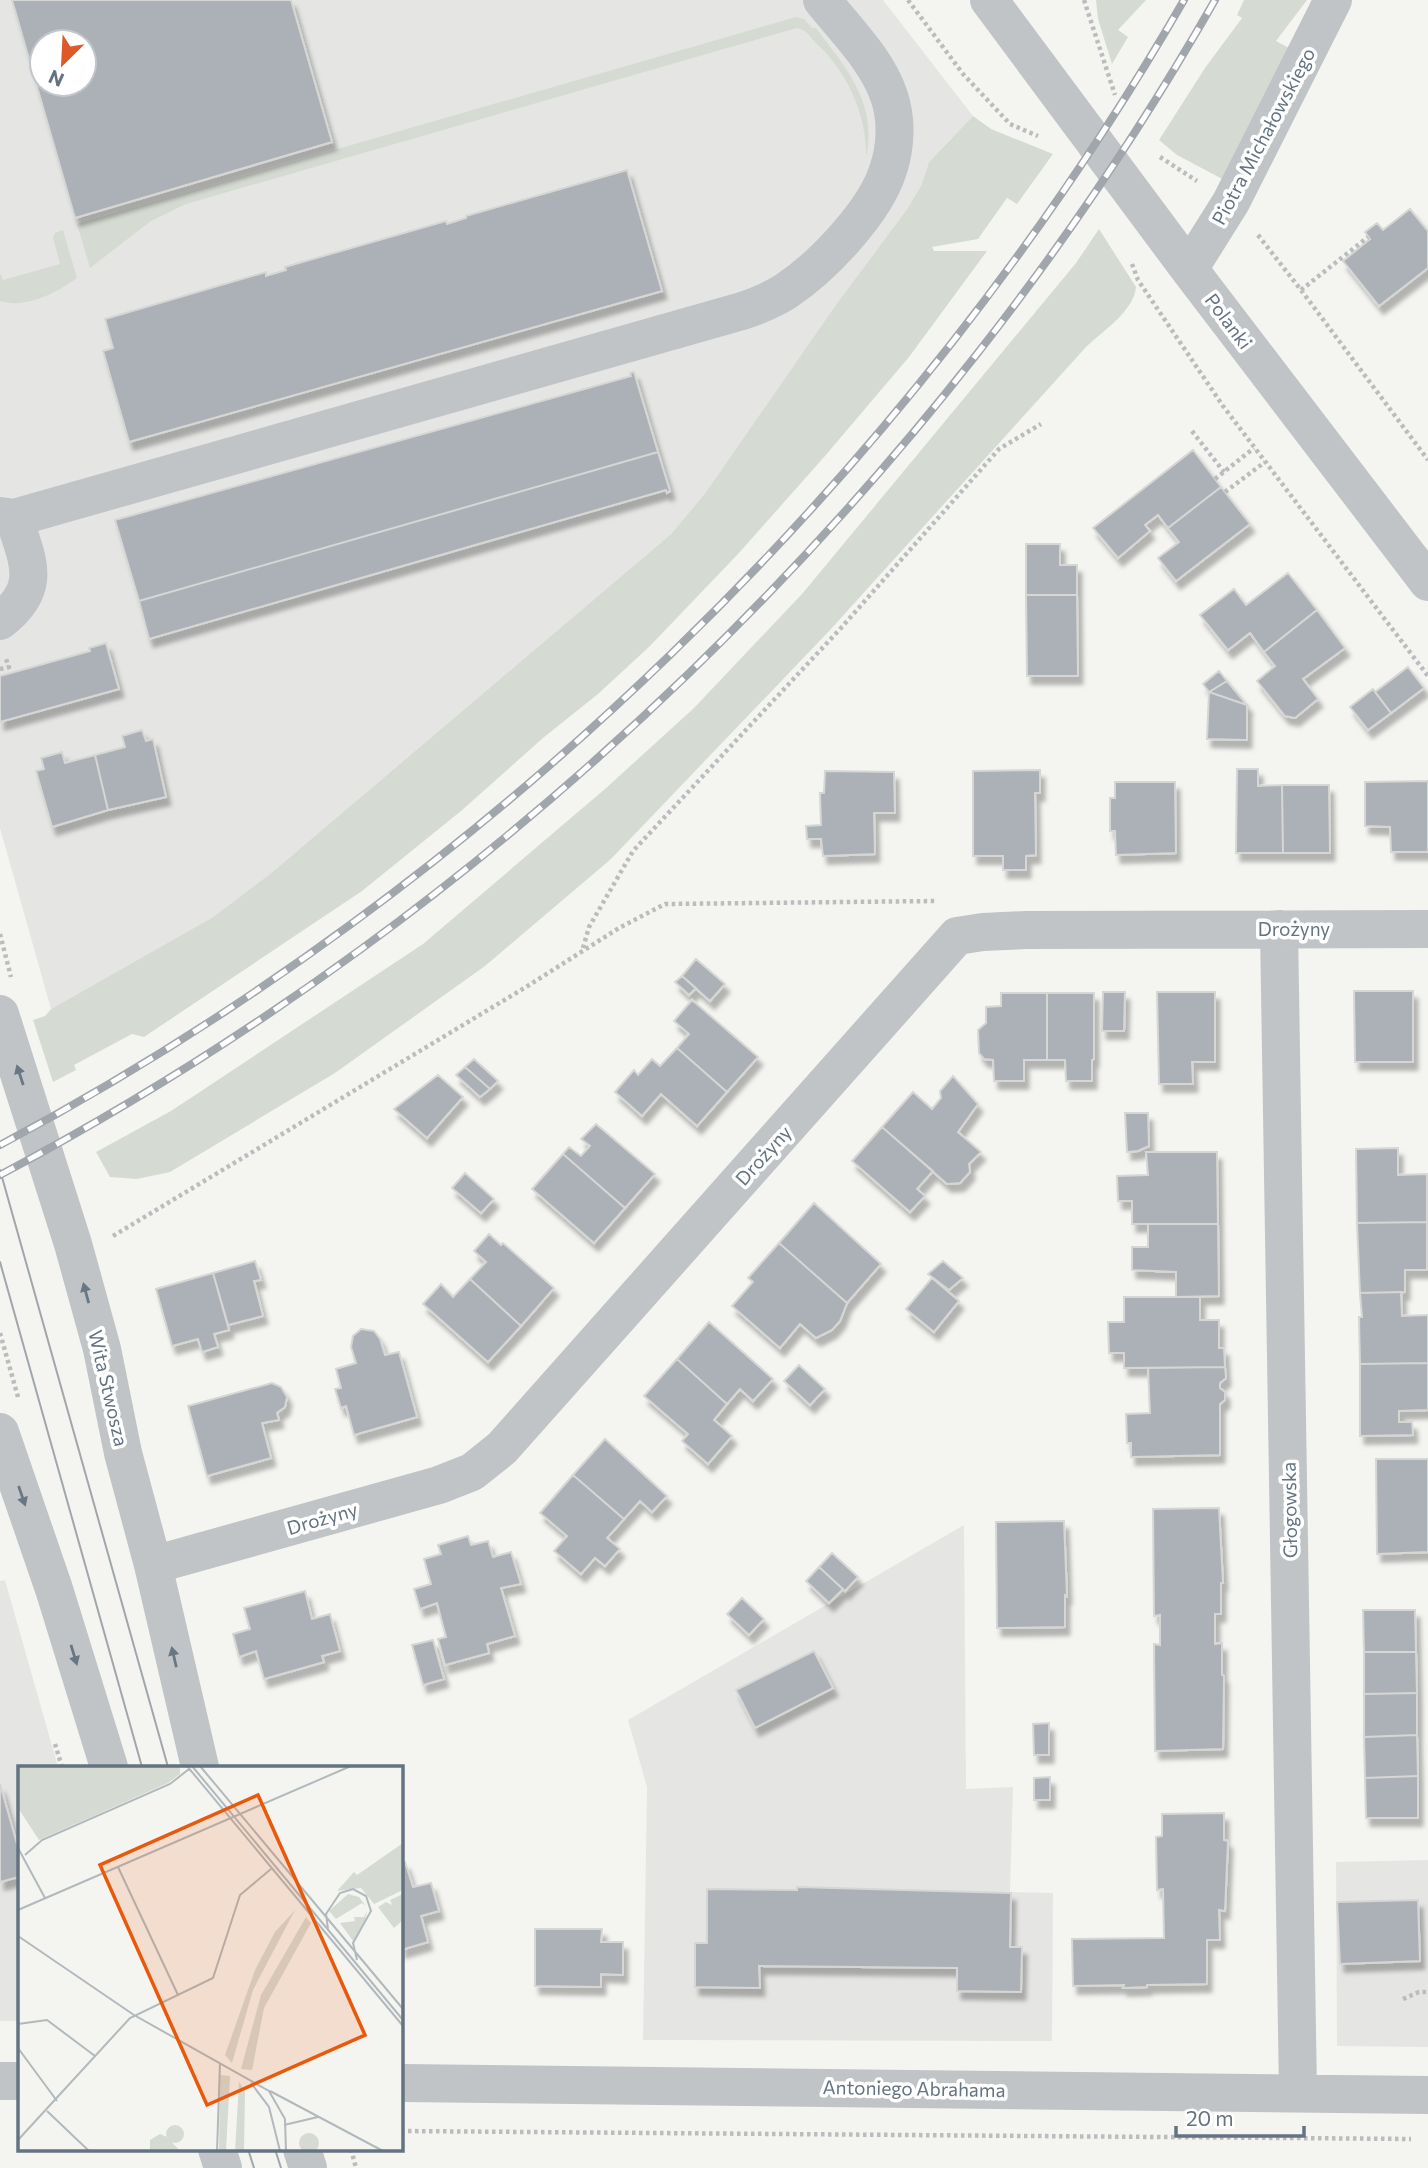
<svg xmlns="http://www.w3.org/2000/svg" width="1428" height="2168" font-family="Commissioner,sans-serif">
  <defs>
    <filter id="shadow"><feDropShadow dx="4.5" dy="8" stdDeviation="2" flood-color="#0004"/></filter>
  </defs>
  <rect width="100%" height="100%" fill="#f4f5f1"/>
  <path fill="#e5e6e4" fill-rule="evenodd" d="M0 0H883L973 116 929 162 921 186 907 209 835 306 706 492 671 534 270 874 213 917 51 1009 0 828ZM42 42H84V84H42Z
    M964 1525 966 1789 1013 1787 1010 1892 1053 1893 1052 2041 643 2040 647 1787 628 1720Z
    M5 1580 58 1767H19V2021H0V1581Z
    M1428 1860V2047L1337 2046 1336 1862Z"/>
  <path fill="#d5dbd2" d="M1096 0H1146L1118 30 1128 37 1112 64 1098 19Z
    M1244 0H1307L1276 41 1297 52 1226 181 1177 155 1159 140 1205 68 1242 18 1237 15Z
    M796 17 804 19 812 28H816C846 68 878 103 866 157 867 116 847 72 818 45 810 38 808 30 797 28L186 204 151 221 90 268 77 224Z
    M973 116 991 129 1053 154 1017 204 1007 198 978 239 932 247 934 251H987L909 357 825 456 738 554 650 646 598 694 543 738 461 811 362 891 144 1037 132 1034 74 1065 76 1070 53 1082 33 1020 45 1016 51 1009 213 917 270 874 671 534 706 492 835 306 907 209 921 186 929 162Z
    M1099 229 1136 287C1134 311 1103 331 1086 347L831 629 611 859 485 966 335 1073 170 1172 137 1179 110 1177 96 1152 171 1111 423 944 605 789 694 708 802 594 1076 263Z
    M63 230 77 278C57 293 25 309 0 301V273L3 280 60 264 53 238 55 233Z"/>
  <path fill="#abb1b6" stroke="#d6d6d4" stroke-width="2" fill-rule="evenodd" filter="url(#shadow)" d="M12 0H291L332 142 75 218ZM42 42H84V84H42Z
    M627 170 662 291 129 442 103 351 113 348 105 319 266 272V276L286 270 285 267 446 221 447 224 466 218V216Z
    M1410 209 1428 231V268L1379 306 1343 261 1370 239 1365 232 1377 223 1383 230Z
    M634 372 658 452 139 601 115 520 631 376 630 373Z
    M1193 450 1221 487 1168 528 1158 515 1145 525 1150 531 1118 558 1093 528Z
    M658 452 670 491 667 493 666 490 149 639 139 601Z
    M1221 487 1250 524 1176 581 1158 558 1179 542 1168 528Z
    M1026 544H1060V565H1077V595H1026Z
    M1288 573 1317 610 1264 652 1250 633 1228 650 1200 615 1234 589 1246 605Z
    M1026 595H1077L1078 676H1027Z
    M1317 610 1345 648 1303 679 1318 699 1295 718 1285 716 1257 681 1275 666 1264 652Z
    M106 643 119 689 0 722V676L90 651 89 648Z
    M1408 667 1424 688 1391 713 1375 692Z
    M1219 671 1227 681 1209 692 1203 684Z
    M1227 681 1247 705 1209 692Z
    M1373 689 1391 713 1368 730 1350 707Z
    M1209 692 1247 705V740L1207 739Z
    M142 730 146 741 153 739 166 797 108 810 95 755 125 747 122 736Z
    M62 752 65 763 95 755 108 810 52 827 36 771 44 769 41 758Z
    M1237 769H1258V786L1282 785 1283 853H1236Z
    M1040 770V793H1035L1036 855 1026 856V870H1003V856H973V771Z
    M825 771 894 772 895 813H874L875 854 823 856 821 839H807L806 826 821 825 820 793H824Z
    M1428 781V852H1391L1390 827 1365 826V782Z
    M1115 782H1175L1176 853 1116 855 1115 831H1110V798H1115Z
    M1282 785H1329L1330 853H1283Z
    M696 959 725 984 710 1001 682 976Z
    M682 976 696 988 689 995 675 982Z
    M1354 991H1413V1062H1355Z
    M1103 992H1125L1124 1031H1102Z
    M1157 992H1215V1062H1192L1193 1084H1159Z
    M1001 993H1047V1060H1024V1081H994L993 1060 984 1059 979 1053 978 1030 986 1023V1007L1001 1006Z
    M1047 993H1094V1059L1092 1060V1081H1066L1065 1060H1047Z
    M692 1000 758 1057 727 1092 677 1048 689 1034 674 1021Z
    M677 1048 727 1092 697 1126 661 1094 642 1116 615 1092 634 1070 638 1075 652 1059 660 1066Z
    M474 1059 498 1081 490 1089 465 1067Z
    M465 1067 490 1089 480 1097 456 1075Z
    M438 1075 463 1097 427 1138 394 1109Z
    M953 1076 978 1104 958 1132 981 1152 969 1164 970 1172 960 1183 947 1184 882 1127 913 1092 932 1109 941 1098 940 1091Z
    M1125 1113H1148L1149 1146 1138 1151 1127 1152Z
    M596 1124 655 1174 625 1208 563 1154 569 1147 581 1156 590 1146 581 1139Z
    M882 1127 933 1171 917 1189 925 1196 910 1212 852 1161Z
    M1398 1148V1175L1427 1174V1222L1357 1223 1356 1149Z
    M1146 1152H1217L1218 1224H1132V1201H1118L1117 1176 1148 1175Z
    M563 1154 625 1208 594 1243 532 1189Z
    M465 1173 494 1199 481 1213 452 1188Z
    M814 1203 881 1264 847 1303 779 1243Z
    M1427 1222V1270H1405V1292L1360 1293 1357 1223Z
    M1148 1224H1218L1219 1296 1176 1297V1272L1132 1270V1247H1148Z
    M489 1234 501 1245 503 1243 554 1288 521 1326 470 1279 486 1262 474 1251Z
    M779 1243 847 1303 840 1321 832 1330 816 1338 800 1324 780 1348 732 1306 753 1282 748 1278Z
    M255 1261 261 1280 254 1281 263 1316 228 1325 213 1273Z
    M943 1261 963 1278 949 1290 928 1274Z
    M213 1273 229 1330 214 1334 218 1347 202 1352 198 1339 172 1346 156 1289Z
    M932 1278 959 1301 934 1332 906 1309Z
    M470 1279 521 1326 488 1362 423 1304 441 1284 453 1297Z
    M1401 1292 1402 1316 1428 1315V1363L1360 1364 1359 1317H1362L1360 1293Z
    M1124 1297H1200V1320H1219V1348H1224L1225 1367 1124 1368V1353H1109L1108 1322H1124Z
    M709 1322 773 1379 753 1401 740 1389 727 1404 677 1359Z
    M361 1329 374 1331 380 1339 385 1355 399 1352 417 1417 354 1435 346 1406 341 1408 335 1389 341 1388 336 1369 356 1363 351 1347 353 1336Z
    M677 1359 727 1404 714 1420 732 1436 708 1464 682 1441 688 1434 644 1396Z
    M1428 1363V1410L1399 1411V1422H1412L1413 1435 1360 1436V1364Z
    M799 1365 825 1389 810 1405 784 1381Z
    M1225 1367 1226 1378 1220 1383V1388L1225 1392V1400L1220 1404V1455L1131 1457V1443H1127L1126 1414 1150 1413 1148 1368Z
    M272 1383 281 1387 287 1397 285 1407 277 1413 279 1420 262 1423 271 1458 207 1476 188 1406Z
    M605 1439 667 1496 652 1512 640 1501 624 1519 573 1475Z
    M1376 1459H1428V1552L1377 1554Z
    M573 1475 624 1519 607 1538 620 1549 605 1566 595 1558 581 1574 554 1551 567 1536 540 1513Z
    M1219 1508 1223 1583H1221V1614H1215V1644L1222 1643V1675L1224 1676 1223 1749 1155 1751 1154 1644 1160 1645V1615L1154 1616 1153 1509Z
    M1064 1521 1067 1596 1065 1595V1627L997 1628 996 1522Z
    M468 1536 471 1545 488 1541 493 1557 511 1552 521 1584 501 1588 515 1636 487 1644 489 1653 445 1665 438 1639 446 1637 437 1603 420 1609 414 1589 431 1584 424 1559 441 1554 438 1545Z
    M832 1553 858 1577 845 1591 819 1567Z
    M819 1567 843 1589 829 1603 806 1581Z
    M305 1591 312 1619 330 1614 340 1651 322 1656 324 1662 264 1679 256 1651 239 1657 233 1634 250 1629 244 1608Z
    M742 1598 764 1619 749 1635 727 1614Z
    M1363 1610H1415L1416 1652H1364Z
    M433 1640 444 1679 423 1685 412 1645Z
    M814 1651 833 1688 755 1728 736 1690Z
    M1364 1652H1416L1417 1693 1364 1694Z
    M1417 1693V1735L1364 1737V1694Z
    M1049 1723V1755H1034L1033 1724Z
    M1417 1735 1418 1776 1365 1778 1364 1737Z
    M1418 1776V1818H1366L1365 1778Z
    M1050 1777V1800H1034V1778Z
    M0 1784 19 1851V1877L0 1882Z
    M1224 1813V1840L1228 1841 1225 1911 1219 1910 1220 1940H1207V1984L1147 1985V1987L1123 1988 1124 1985 1073 1986 1072 1939 1164 1938 1163 1889 1157 1890 1156 1837 1162 1836V1814Z
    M405 1862 413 1887 431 1883 439 1911 421 1916 428 1942 401 1950V1863Z
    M797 1887 1011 1893 1010 1947H1022L1021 1992 957 1991V1968L759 1966 760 1988 695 1987V1943H707V1889L797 1890Z
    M1418 1900 1420 1961 1340 1964 1337 1902Z
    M535 1929H602L601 1942H623V1975L601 1974V1987L535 1986Z"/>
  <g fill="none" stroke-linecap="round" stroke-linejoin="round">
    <path stroke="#babcbe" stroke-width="4.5" stroke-dasharray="3.5 3.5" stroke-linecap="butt" d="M908 0 963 74 1010 124 1038 136
      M1084 0 1115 95
      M1160 157 1197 181
      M1258 235 1301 290 1428 460
      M1132 264 1138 280 1223 406 1428 676
      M1301 290 1368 237
      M1192 431 1224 472
      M1215 479 1254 448
      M1225 492 1265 462
      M0 669 9 667 6 659
      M0 934 11 977
      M583 948 589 927 633 851 841 628 999 449 1041 424
      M113 1236 526 987 619 928 665 904 936 901
      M0 1333 18 1397
      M55 1744 62 1767
      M1403 1999 1419 1992H1428
      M401 2131 1411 2139
      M351 2149 356 2168"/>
    <path stroke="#c0c4c7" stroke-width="38" d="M989 0 1189 269 1428 582
      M1189 269 1231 202 1333 0
      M0 516 14 518 742 311C757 306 772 300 786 291 822 267 875 212 888 170 896 147 897 119 889 96 877 60 845 29 822 0
      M0 621C43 588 28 562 14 518
      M1279 929 1298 2092
      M0 1014 73 1244 102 1349 123 1453 153 1565 200 1767
      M0 1432 54 1589 109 1767
      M153 1565 439 1485 472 1472 502 1448 957 936 983 932 1026 930 1428 929
      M0 2081H19
      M401 2083 1428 2095
      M217 2149 223 2168
      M302 2149 308 2168"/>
    <path stroke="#a1a6ac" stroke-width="2" d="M0 1170 168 1767
      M0 1262 142 1767
      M248 2149 254 2168
      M275 2149 281 2168"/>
    <defs>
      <path id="rail" d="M0 1145C484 888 911 474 1184 0
        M0 1175C498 912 936 490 1215 0"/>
    </defs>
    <use href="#rail" stroke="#a1a6ac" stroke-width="8"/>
    <use href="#rail" stroke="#fff" stroke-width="5" stroke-dasharray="16" stroke-linecap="butt"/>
  </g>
  <defs><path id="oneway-solid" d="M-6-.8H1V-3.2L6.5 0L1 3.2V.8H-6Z" transform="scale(1.75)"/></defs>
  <g fill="#697784">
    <use href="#oneway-solid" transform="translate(20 1075) rotate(-108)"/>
    <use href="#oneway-solid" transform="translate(86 1293) rotate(-105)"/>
    <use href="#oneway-solid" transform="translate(22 1496) rotate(71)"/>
    <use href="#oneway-solid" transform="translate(74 1655) rotate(73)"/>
    <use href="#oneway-solid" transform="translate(174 1657) rotate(-103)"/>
  </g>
  <g text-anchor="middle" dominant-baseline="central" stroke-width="7" stroke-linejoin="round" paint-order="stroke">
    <g font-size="19" fill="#647381" stroke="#fff">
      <text transform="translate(1263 136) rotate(-62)">Piotra Michałowskiego</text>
      <text transform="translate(1229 321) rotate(53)">Polanki</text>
      <text x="1294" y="928">Drożyny</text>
      <text transform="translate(763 1155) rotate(-48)">Drożyny</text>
      <text transform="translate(109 1388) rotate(77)">Wita Stwosza</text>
      <text transform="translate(1289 1510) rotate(-91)">Głogowska</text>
      <text transform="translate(322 1518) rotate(-16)">Drożyny</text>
      <text transform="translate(914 2088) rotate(1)">Antoniego Abrahama</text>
    </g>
  </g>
  <g transform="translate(18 1766)">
    <rect width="385" height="385" fill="#f4f5f1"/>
    <path d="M0 0H161L162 1V8L150 17 21 74 0 42ZM385 77V124L356 138 343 122 319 125 336 106 339 109ZM330 128 341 131 348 140 344 137 318 153 311 145ZM385 128V154L376 162 360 141 368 136 374 139 372 134ZM277 144 235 224 214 297 207 289 237 204 257 166ZM349 145 347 154 335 175 322 157 337 155 336 151H346ZM288 151 293 157 246 242 234 304 223 303 243 229ZM202 309 212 310 208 385H201ZM221 316 227 325 226 385H217ZM148 368a9 9 0 1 1 18 0a9 9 0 1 1-18 0ZM281 377a10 10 0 1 1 20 0a10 10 0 1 1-20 0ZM142 368 149 371 162 385H132V374Z" fill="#d5dbd2"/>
    <path fill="none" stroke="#b1b9bd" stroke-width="2" d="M169 0 385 260M174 0 385 254M182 0 385 243M0 82 27 132M7 89 24 74 152 18 171 3M100 101 160 229M0 144 333 0M310 163 308 148 322 127 335 123 348 130 353 145 335 177 339 194M0 170 116 249 251 325 267 353 268 385M0 258 29 254 77 290M0 282 39 335M233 317 251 341 262 385M252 325 365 385M29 345 71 385M266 359 300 351M0 374 112 252 195 212 222 129 253 103M199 385 202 297"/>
    <path fill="#e8590c" fill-opacity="0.15" stroke="#e8590c" stroke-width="3.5" d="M240 29 347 269 189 339 82 99Z"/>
    <rect width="385" height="385" fill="none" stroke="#647381" stroke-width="3.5"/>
  </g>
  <g transform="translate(63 63) rotate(204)"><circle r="33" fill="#ffffff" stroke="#c1c7cd" stroke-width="2"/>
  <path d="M0-5L12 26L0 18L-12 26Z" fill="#dd5928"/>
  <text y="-10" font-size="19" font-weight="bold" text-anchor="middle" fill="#647381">N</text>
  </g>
  <path d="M1176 2126v10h128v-10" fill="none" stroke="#647381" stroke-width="3.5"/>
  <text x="1186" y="2126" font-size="21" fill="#647381" stroke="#ffffff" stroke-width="5" paint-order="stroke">20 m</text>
</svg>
